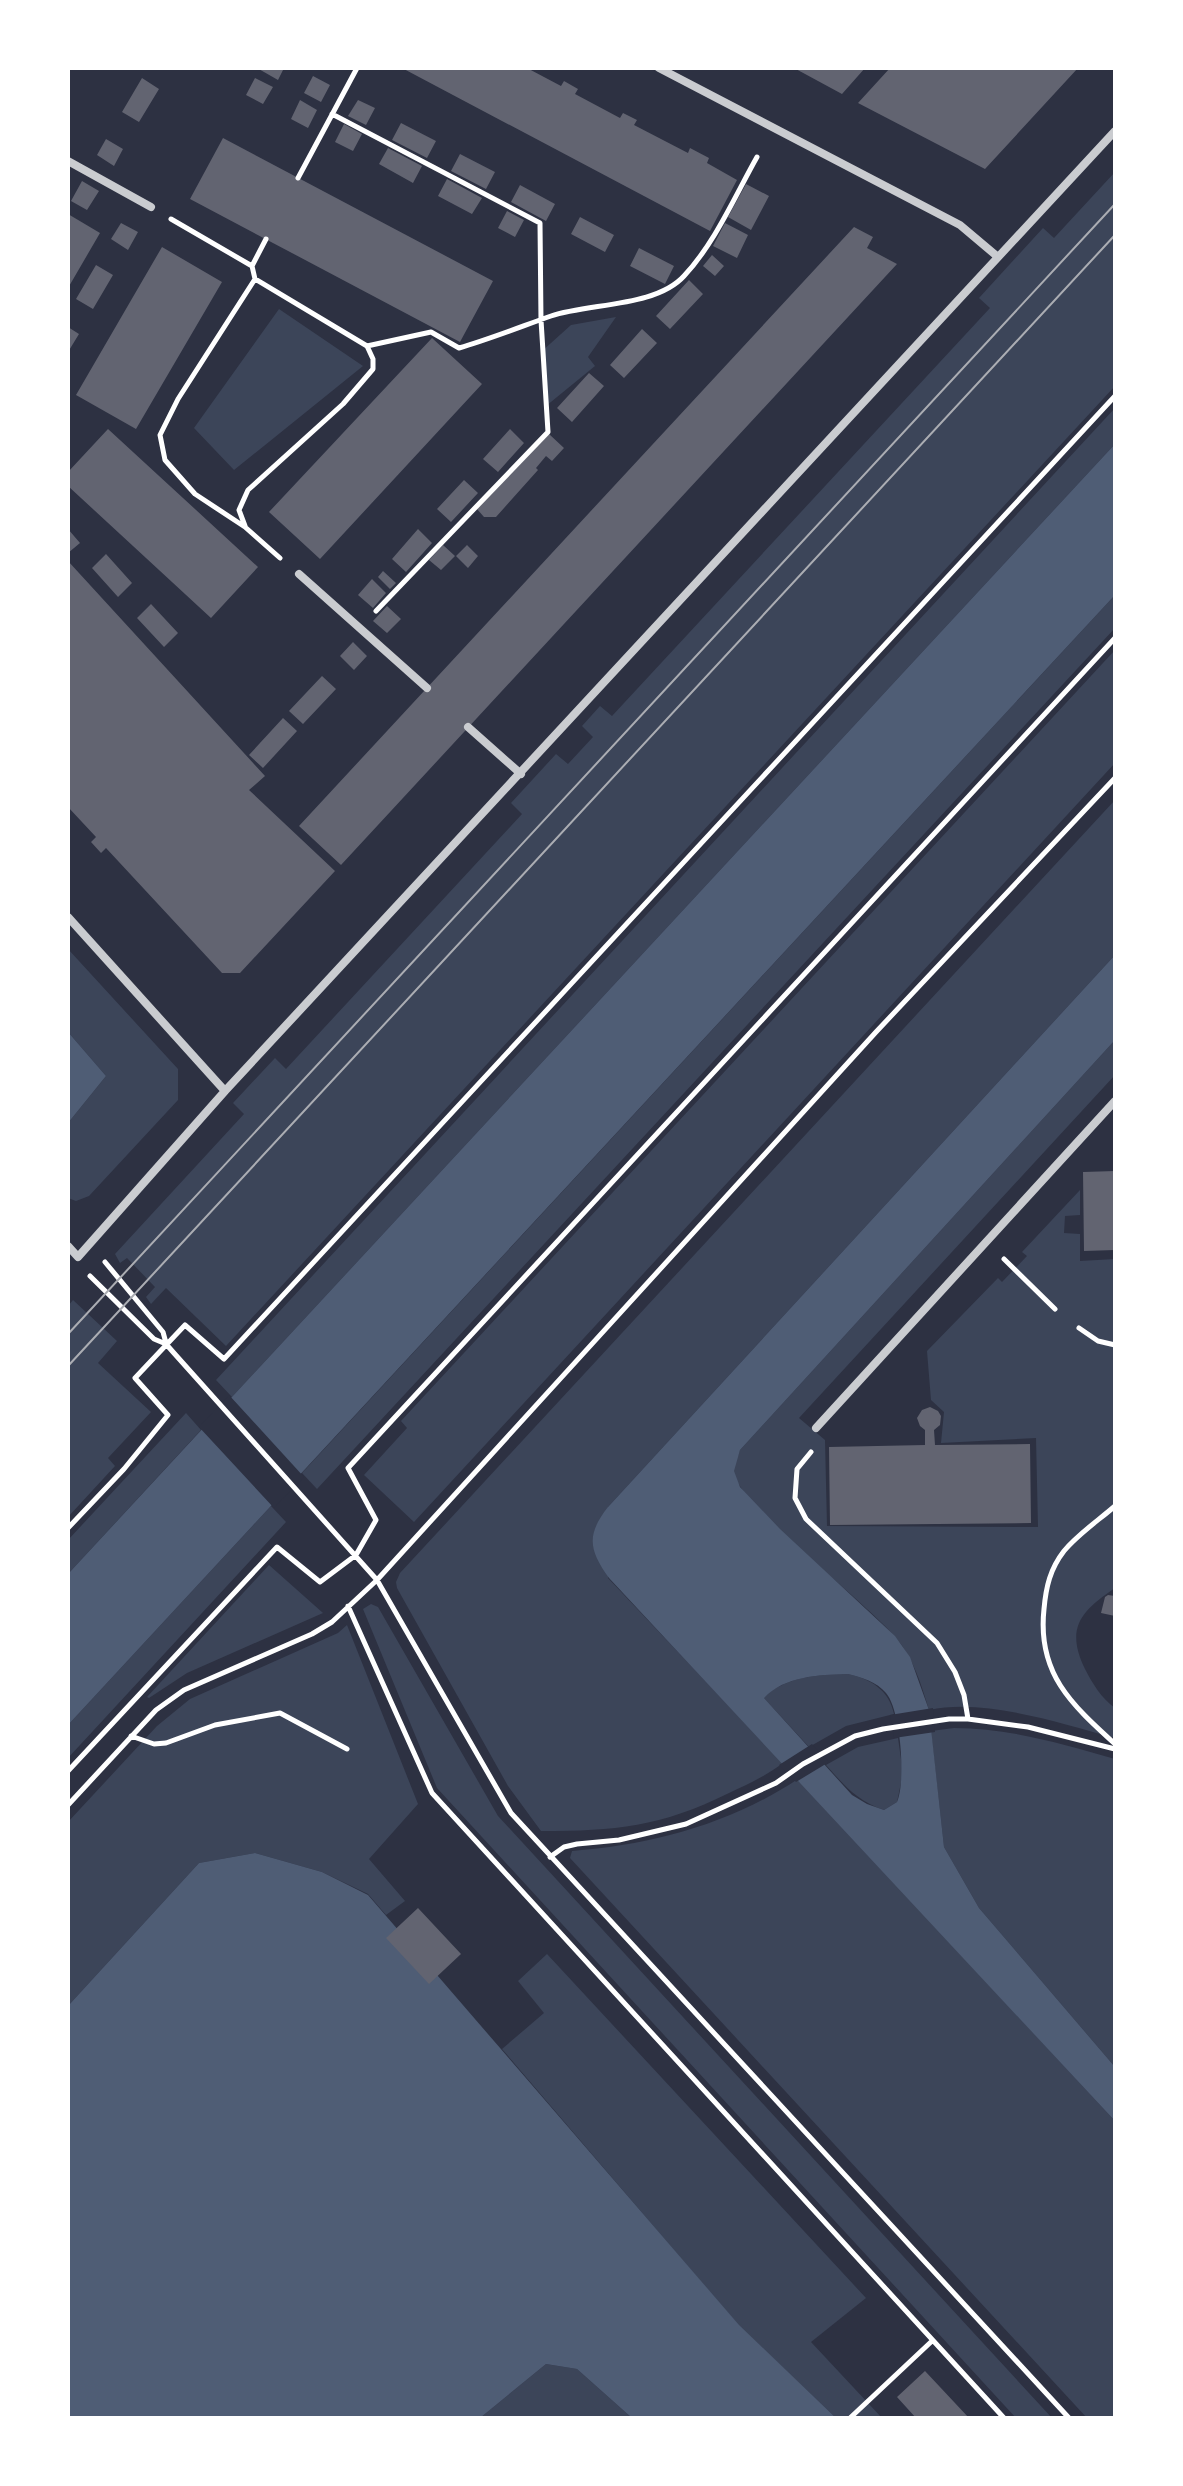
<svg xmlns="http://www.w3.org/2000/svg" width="1183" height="2486" font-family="'IBM Plex Sans',sans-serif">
  <rect width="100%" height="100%" fill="#2d3142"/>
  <path fill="#3c4559" d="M1115 172V386L226 1346 166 1288 151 1304 146 1297 155 1287 127 1258 120 1263 115 1254 244 1114 233 1103 275 1058 286 1069 522 814 511 803 556 754 568 764 593 737 582 726 600 706 612 716 990 308 979 298 1043 228 1054 238Z
    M279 309 363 366 234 470 194 428Z
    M616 317 588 357 595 366 546 406 541 352 571 325Z
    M1115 408V444L232 1397 216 1380Z
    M1115 595V628L317 1489 302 1473Z
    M1115 650V763L414 1522 364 1475 407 1428 401 1421Z
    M1115 800V955L608 1507V1578L783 1763C766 1776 748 1784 729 1793 660 1827 616 1831 541 1831L508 1786 397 1588 396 1582 400 1573Z
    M68 949 178 1069V1100L89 1196 76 1201 68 1198V1123L106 1076 68 1032Z
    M1115 1040V1075L799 1418 825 1440 827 1526 1038 1527 1036 1438 941 1443 944 1412 931 1400 927 1351 998 1278 1002 1282 1027 1256 1022 1252 1080 1190V1215L1065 1216 1064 1233 1080 1234V1261L1115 1259V1588C1081 1611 1065 1628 1085 1669 1092 1683 1102 1699 1115 1708V1738C1060 1723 985 1698 929 1710 921 1684 914 1659 896 1638 869 1604 739 1506 734 1473 733 1466 738 1456 740 1450Z
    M73 1300 117 1341 98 1363 151 1412 108 1458 115 1466 68 1517V1306Z
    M186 1413 201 1430 68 1574V1540Z
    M271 1506 286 1522 68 1758V1725Z
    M269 1565 323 1613 187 1673 149 1698 147 1697Z
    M371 1604 378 1607 498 1816 1052 2418H1016L437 1788 363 1609Z
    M347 1625 418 1804 369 1859 405 1901 386 1915 368 1894 322 1872 255 1853 199 1863 68 2006V1822L157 1726 190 1699 338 1633Z
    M848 1674C871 1679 889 1690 894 1714L846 1726 809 1747 763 1697C789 1676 816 1675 848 1674Z
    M954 1728C1010 1728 1062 1744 1115 1759V2067L979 1908 944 1847 931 1731Z
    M898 1738 903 1773 897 1802 884 1810C857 1801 844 1785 826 1765L858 1747Z
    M798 1779 1115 2121V2418H1087L570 1858 572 1851C652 1845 730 1824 798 1779Z
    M547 1954 866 2298 811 2342 882 2418H836L739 2326 502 2049 544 2013 518 1981Z
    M546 2364 577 2369 632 2418H480Z"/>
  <path fill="#4f5d75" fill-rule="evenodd" d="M1115 444V595L68 1725V1574Z
    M1115 955V1040L740 1450 734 1471 740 1487 780 1529 895 1636 910 1657 929 1710 944 1847 979 1908 1115 2067V2121L609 1578C589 1550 586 1535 608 1507ZM848 1674C861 1677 877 1682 886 1693 901 1710 906 1782 897 1802L884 1810 867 1804 852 1795 764 1698C785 1676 818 1675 848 1674Z
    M68 1032 106 1076 68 1123Z
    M255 1853 322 1872 368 1895 739 2325 836 2418H632L577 2369 546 2364 480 2418H68V2006L199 1863Z"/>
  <path fill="#2d3142" d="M229 1395 304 1477 274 1508 199 1427Z
    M933 1708 935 1732 894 1738 890 1715Z
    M812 1744 829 1762 796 1782 779 1765Z"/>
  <path fill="#626471" d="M257 68H284L278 80Z
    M402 68H527L561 86 564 81 578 89 575 94 620 118 623 113 637 120 634 125 688 153 690 148 709 158 707 163 737 180 710 231Z
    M794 68H865L842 94Z
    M890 68H1078L985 169 858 103Z
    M313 76 330 85 321 102 304 93Z
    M142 78 159 89 139 122 122 112Z
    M255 78 273 87 263 104 246 95Z
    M300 100 317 110 308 128 291 119Z
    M358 100 375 108 366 125 348 116Z
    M401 123 436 141 427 158 392 140Z
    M344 124 362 134 353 151 335 142Z
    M223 138 493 281 460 342 190 199Z
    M106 139 123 149 114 166 97 155Z
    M388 148 422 166 413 183 379 164Z
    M460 154 495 172 486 189 451 171Z
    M447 179 482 198 472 214 438 196Z
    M82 181 99 191 87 210 71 201Z
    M746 184 769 196 751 230 728 217Z
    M520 185 555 204 546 221 511 202Z
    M507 211 524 220 515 237 498 228Z
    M68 214 100 233 68 288Z
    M580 217 614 235 605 252 571 234Z
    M121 223 138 232 128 250 111 239Z
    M725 223 748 235 737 258 713 246Z
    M854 227 873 237 867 248 897 264 341 865 299 826Z
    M162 247 222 282 136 429 76 395Z
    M639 248 674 266 665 284 630 266Z
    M712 255 724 266 715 276 703 266Z
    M96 265 113 275 93 309 76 299Z
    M689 280 703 294 670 329 656 316Z
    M68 327 79 334 68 352Z
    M642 329 657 343 624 378 610 365Z
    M432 338 482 384 320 559 269 512Z
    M589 373 604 386 572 422 557 408Z
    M108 429 258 567 211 618 68 486V472Z
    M510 429 524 443 498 472 483 459Z
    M549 434 564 448 552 461 546 456 536 468 538 470 496 517H484L477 509Z
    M464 480 478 493 451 522 437 509Z
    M68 529 80 543 68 553Z
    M418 529 432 543 406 572 392 559Z
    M443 545 455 556 441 570 429 560Z
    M467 545 478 556 468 568 456 556Z
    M106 554 132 583 118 597 92 568Z
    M68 561 265 776 249 790 335 871 240 973H222L106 848 101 853 91 842 96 837 68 807Z
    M383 571 396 583 390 589 378 577Z
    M372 579 386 593 373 608 358 595Z
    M151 604 178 633 164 647 137 618Z
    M387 606 401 619 387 633 373 621Z
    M353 642 367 656 354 670 340 656Z
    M322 676 336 689 303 724 289 711Z
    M283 718 297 731 263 768 249 755Z
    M1115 1171V1250L1084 1251 1083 1172Z
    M930 1407 938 1411 941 1416 940 1425 934 1430 935 1445 1030 1444 1031 1523 830 1525 829 1447 925 1445V1430L920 1426 917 1418 922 1410Z
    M1108 1595 1115 1596V1616L1101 1613 1105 1597Z
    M418 1908 461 1954 429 1984 386 1938Z
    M925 2371 969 2418H916L897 2397Z"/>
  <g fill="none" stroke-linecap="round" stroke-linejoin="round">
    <path stroke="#fff" stroke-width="5" d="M332 114 540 223 541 320 548 432 376 611
      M298 178 357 68
      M171 219 252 266 255 279 178 399 160 435 165 460 195 494 245 527 280 558
      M252 266 266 239
      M367 346 431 332 459 348C490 339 520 327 551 316 590 303 656 307 684 276 715 243 735 196 757 157
      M245 526 239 510 248 490 343 404 373 369V359L367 346 255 279
      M1004 1259 1055 1309
      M105 1262 163 1332 166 1343
      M90 1276 154 1339 166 1344 173 1352 377 1580 511 1813 1069 2418
      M1079 1328 1098 1341 1115 1345
      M811 1452 797 1469 795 1498 806 1519 937 1643 955 1672 964 1695 968 1719
      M1115 1506C1099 1520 1078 1534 1064 1551 1050 1569 1046 1587 1044 1609 1037 1673 1071 1704 1115 1744
      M68 1528 124 1469 168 1415 135 1378 185 1325 224 1359 1115 396
      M348 1606 432 1793 1004 2418
      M131 1736 154 1744 166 1743 215 1725 280 1713 347 1749
      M68 1771 277 1547 320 1582 356 1555 376 1520 348 1468 1115 638
      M68 1805 156 1710 184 1690 312 1634 332 1622 377 1580 876 1032 1115 778
      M550 1857 564 1847 577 1844 619 1840 686 1824 776 1783 803 1764 855 1736 883 1729 949 1719H968L1028 1727 1115 1749
      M850 2418 932 2341"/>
    <path stroke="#caccd0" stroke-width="8" d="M659 68 960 225 998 257
      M68 161 151 207
      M299 574 427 688
      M468 727 521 774
      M68 917 225 1091
      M68 1246 78 1257 225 1091 1115 131
      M816 1428 1115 1101"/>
    <path stroke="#abadb3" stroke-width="2" d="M68 1334 1115 204
      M68 1366 1115 235"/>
  </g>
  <rect width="1183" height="2486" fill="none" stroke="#ffffff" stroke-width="140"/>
</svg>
